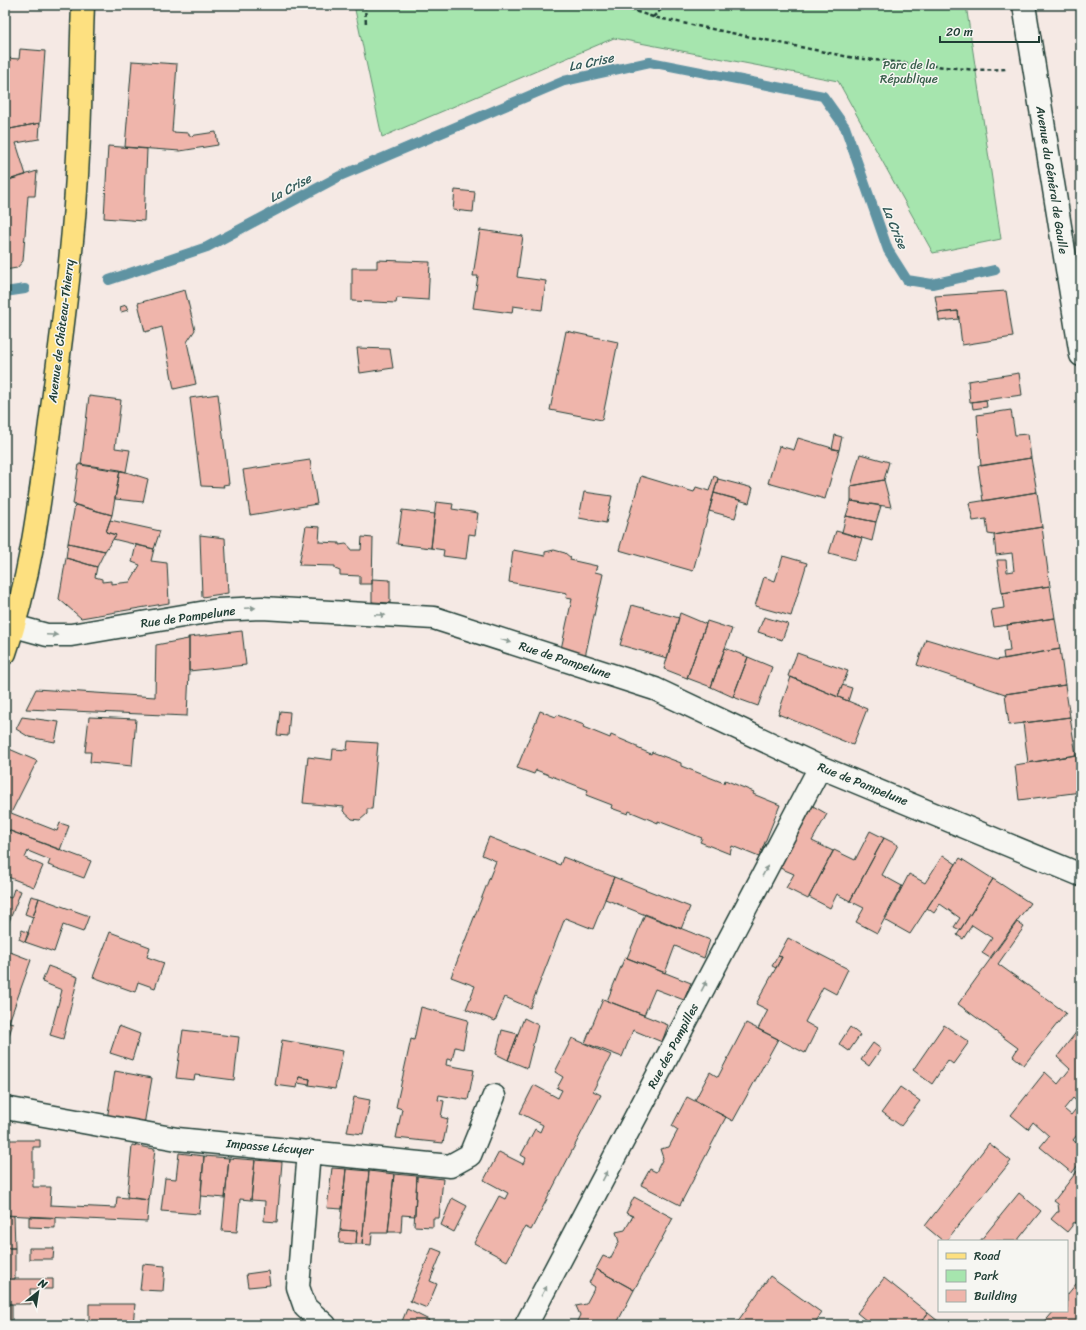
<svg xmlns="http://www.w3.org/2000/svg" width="1086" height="1330" font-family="Sriracha,sans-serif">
  <rect width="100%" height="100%" fill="#f5e9e4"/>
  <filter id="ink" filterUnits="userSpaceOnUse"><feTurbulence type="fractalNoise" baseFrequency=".025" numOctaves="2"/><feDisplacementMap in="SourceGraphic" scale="8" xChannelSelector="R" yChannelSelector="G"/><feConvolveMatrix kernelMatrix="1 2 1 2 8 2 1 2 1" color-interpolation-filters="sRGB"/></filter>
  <g filter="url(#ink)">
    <path fill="#a6e5ae" stroke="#629171" d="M354 5H966L1001 239 933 253 838 81 614 38 382 137Z"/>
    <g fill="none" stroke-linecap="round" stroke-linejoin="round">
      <path stroke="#5f93a2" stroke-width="10" d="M109 280 207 247 340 176 564 81 650 62 823 96 845 127 888 250 907 280 932 284 995 270
        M5 292 25 289"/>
    </g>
    <path fill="#efb5ab" stroke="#1f3d34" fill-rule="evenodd" d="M20 49 45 51 40 123 5 130V58L19 59Z
      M132 61 177 64 172 132 189 133V136L216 132 218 145 180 151 125 147Z
      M40 123 39 139 16 143 26 175 5 181V130Z
      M108 146 147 149 144 221 104 218Z
      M37 171 35 196H28L23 261 17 268 5 270V181Z
      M455 190 475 192 473 212 453 210Z
      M480 230 523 236 517 277 546 281 542 310 513 306 512 313 473 308 478 276H473Z
      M377 260 430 262 428 300 397 298 396 303 352 301V268H377Z
      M185 290 195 330 187 342 196 384 174 389 162 327 145 332 138 303Z
      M1006 291 1013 337 962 345 958 311 938 313 935 296Z
      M126 305 128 310 121 312 120 307Z
      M958 311 959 319 939 321 938 313Z
      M566 331 618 342 602 420 550 410Z
      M357 348 390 349 393 368 360 373Z
      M1019 373 1022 395 970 402 968 381Z
      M218 394 229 484 223 485 224 487 201 486 190 398Z
      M89 396 121 400 115 448 130 450 126 472 81 465Z
      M986 400 987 407 973 409 972 402Z
      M1011 410 1015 435 1028 434 1031 458 981 466 977 415Z
      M835 435 842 437 839 450 832 449Z
      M798 438 839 450 825 499 768 483 779 446 794 450Z
      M860 454 889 462 884 480 851 486Z
      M1031 458 1037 492 983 501 978 466Z
      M310 460 317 504 250 515 243 470Z
      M79 464 120 470 112 515 73 504Z
      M120 470 148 479 143 502 115 499Z
      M641 476 694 492 696 487 709 491 714 476 718 478 693 571 619 550Z
      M718 479 753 488 749 503 714 493Z
      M884 480 891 507 851 501V486Z
      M584 492 612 496 606 523 579 518Z
      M1037 492 1042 527 994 535 988 534 986 519 973 521 969 503Z
      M714 493 740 500 735 518 709 511Z
      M851 501 881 506 876 522 846 516Z
      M436 502 453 504 452 509 478 513 475 535 469 534 466 559 443 556 444 550 431 548Z
      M75 505 112 515 106 532 116 535 105 551 68 543Z
      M402 510 435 514 431 548 397 544Z
      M846 516 876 522 872 541 842 532Z
      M110 520 160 531 154 549 113 539 116 535 106 532Z
      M306 526 320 527 319 542 339 543V545L346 544 350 547V550H361L362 537 373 538 372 584H360V576L340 575V571L335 569V566L299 565Z
      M1042 527 1050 586 1002 593 997 560H1006L1007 572 1014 571 1012 553 996 555 994 535Z
      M836 531 862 538 855 560 829 553Z
      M200 535 225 538 228 593 202 597Z
      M68 543 105 551 97 567 66 558Z
      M136 545 154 549 151 561 167 563 169 603 81 618 59 599 66 558 97 567 95 577 102 579V582L111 581V584L130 582 140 565 132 562Z
      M513 550 545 556V552L554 550 565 553 571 558 570 560 597 566 595 572 603 574 585 657 561 649 572 599 566 598 567 593 509 582Z
      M783 556 807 563 791 616 755 606 764 577 775 581Z
      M372 579 390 580V603L372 602Z
      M1050 586 1055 618 994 627 991 610 1004 608 1002 593Z
      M632 605 679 618 667 658 620 645Z
      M680 613 706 624 687 678 664 669Z
      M764 617 788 624 782 640 758 632Z
      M1055 618 1060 649 1004 659 1003 652 1010 651 1007 625Z
      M707 621 732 629 711 687 687 678Z
      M242 631 246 665 189 671V637Z
      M188 637H189V671L187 716 26 709 36 689 155 697 156 645 188 639Z
      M926 639 996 660 1060 649 1065 685 1005 694 917 665Z
      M725 648 748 657 733 697 711 687Z
      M797 653 848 671 838 697 788 676Z
      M748 657 772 667 758 706 733 697Z
      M791 677 867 709 853 745 778 714Z
      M842 685 852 688 848 701 838 697Z
      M1065 685 1070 717 1009 725 1005 694Z
      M280 711 290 712 288 736 277 735Z
      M540 711 556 717 557 715 584 725 583 727 610 738 611 735 637 746V748L651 754 652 752 681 763V766L724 783 725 780 754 792 753 794 780 805 759 857 732 846 730 854 700 842 702 838 658 821V823L629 811 628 814 611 808 612 805 586 795 588 790 536 770 534 774 517 768Z
      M22 717 59 722 55 742 29 737 16 729Z
      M89 717 136 719 132 766 90 762 91 752H85Z
      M1070 717 1076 755 1028 763 1023 723Z
      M348 741 378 743 372 809H367V814L360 820 352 819 343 811 344 807 303 803 308 757 332 760 333 749 347 750Z
      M7 748 37 761 11 813 57 831 60 823 69 826 60 850 5 829V752Z
      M1076 755 1081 792 1019 800 1015 765Z
      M813 806 827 814 812 841 833 851 808 899 786 888 794 874 780 868Z
      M5 829 91 861 84 878 48 865 50 860 28 851 25 858 43 866 34 887 8 877 5 885Z
      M870 831 884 838 850 901 837 894 830 908 809 897 834 850 855 860Z
      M489 837 560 865 563 857 614 877 593 929 565 918 530 1008 505 997 495 1021 466 1009 475 986 451 977 496 861 482 855Z
      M884 838 898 845 882 875 902 886 877 933 856 922 864 908 850 901Z
      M943 855 956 864 910 934 885 920 909 874 925 883Z
      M960 858 993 879 960 930 954 927 960 918 940 904 934 913 927 908Z
      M614 877 690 907 681 929 605 899Z
      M993 879 1030 903 990 958 982 953 992 938 972 925 963 939 957 935Z
      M14 889 21 891 5 932V896L11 898Z
      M31 896 39 898 33 917 25 914Z
      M39 898 89 916 83 932 63 925 54 952 25 942Z
      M645 914 710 940 704 958 675 946 665 973 627 958Z
      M1017 922 1024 927 998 964 1066 1013 1024 1065 1013 1056 1018 1048 958 1004Z
      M22 930 29 933 25 942 19 939Z
      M110 932 150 947 147 957 164 963 155 988 138 982 135 992 93 977Z
      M788 938 848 969 836 994 823 987 805 1022 817 1029 805 1053 758 1029 768 1010 756 1004 782 957 778 956Z
      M5 950 31 960 9 1022 5 1021Z
      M778 956 782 957 776 968 772 966Z
      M625 957 691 983 684 1000 655 989 644 1015 607 1001Z
      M48 966 78 977 63 1039 50 1035 62 990 42 982Z
      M603 999 668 1025 662 1042 633 1030 622 1057 585 1043Z
      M421 1007 468 1020 463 1049 455 1047 452 1060 447 1059 446 1065 474 1070 468 1100 439 1095 438 1100 444 1101 441 1117 448 1119 443 1143 396 1138 402 1109 396 1107 411 1039 414 1040Z
      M524 1018 538 1025 527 1068 508 1060Z
      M5 1021 13 1023 7 1042H5Z
      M746 1023 778 1039 733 1121 695 1100 710 1072 718 1077Z
      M944 1025 969 1042 953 1064 948 1060 932 1084 913 1070Z
      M119 1026 140 1034 132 1060 110 1053Z
      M1081 1026V1130L1073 1140 1081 1147V1161L1072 1173 1040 1147 1049 1136 1033 1122 1028 1129 1011 1115 1045 1072 1058 1084 1070 1069 1057 1057ZM1073 1098 1080 1104 1071 1115 1064 1109Z
      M850 1027 860 1035 849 1051 839 1044Z
      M183 1030 239 1037 234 1080 195 1075 194 1080 176 1078Z
      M502 1030 518 1034 508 1060 496 1054Z
      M572 1038 611 1055 593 1091 601 1095 531 1230 525 1227 507 1261 474 1243 499 1196 505 1199 508 1193 484 1180 499 1152 523 1164 526 1158 521 1155 535 1129 540 1132 543 1125 520 1113 534 1085 558 1098 562 1090 557 1088 563 1077 555 1072Z
      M282 1040 343 1051 335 1089 309 1085 310 1079 299 1077 297 1088 275 1085Z
      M873 1043 881 1049 869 1066 861 1060Z
      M115 1071 152 1078 144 1125 107 1119Z
      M299 1077 310 1079 309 1085 298 1083Z
      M900 1087 920 1101 901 1126 882 1112Z
      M354 1097 370 1100 363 1134 347 1132Z
      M687 1097 726 1117 680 1205 641 1185 650 1169 656 1172 663 1158 660 1149 669 1147 678 1130 672 1126Z
      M5 1140H40V1147H33V1187H51L50 1205 116 1208 117 1197 149 1200 147 1222 5 1215Z
      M989 1143 1011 1161 946 1241H943L925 1226Z
      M132 1145 155 1149 149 1200 127 1197Z
      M179 1153 204 1156 199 1214 161 1211 165 1178 176 1179Z
      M204 1156 229 1158 225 1198 201 1196Z
      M229 1158 255 1160 251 1200 240 1199 237 1232 222 1231Z
      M255 1160 282 1162 277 1222 264 1221 265 1201 251 1200Z
      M1081 1166V1222L1072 1223V1226L1067 1232 1051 1219 1057 1212H1059L1058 1204 1054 1201Z
      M332 1168 346 1169 342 1209 327 1208Z
      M346 1169 369 1171 362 1244H356L357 1231 340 1230Z
      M369 1171 394 1174 388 1233H372L371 1245 362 1244Z
      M394 1174 417 1176 415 1216 402 1215 401 1232H388Z
      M417 1176 443 1179 439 1218H433V1227L414 1226Z
      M1019 1193 1041 1211 1017 1241H980Z
      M634 1197 673 1218 634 1290 596 1269 603 1256 610 1259 619 1242 616 1232 625 1230 633 1216 626 1213Z
      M452 1198 467 1206 454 1232 441 1225Z
      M5 1215 14 1216 15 1248H5Z
      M29 1217 55 1218V1228L29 1227Z
      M340 1230 357 1231 356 1244 339 1243Z
      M5 1248H15V1279H5Z
      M29 1248H54L53 1259H29Z
      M432 1248 442 1252 430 1281 437 1284 427 1308 410 1301Z
      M143 1264 165 1266 163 1291 140 1290Z
      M596 1269 634 1290 616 1325H575L580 1315 576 1306 586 1304 595 1287 589 1283Z
      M268 1271 270 1285 248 1287 246 1274Z
      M770 1276 822 1313 813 1325H735Z
      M884 1278 928 1313 919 1325H872L857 1313Z
      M1081 1278V1325H1042L1054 1311H1067V1295Z
      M5 1279H53V1289H30L31 1304H5Z
      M5 1304H12V1325H5Z
      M89 1304H135L133 1325H89Z
      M407 1309 429 1320 427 1325 401 1324Z
      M928 1313 943 1325H919Z"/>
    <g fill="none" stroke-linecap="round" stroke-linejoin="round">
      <defs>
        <path id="minor" d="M1024 5 1081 355
          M14 626 47 635H71L218 610 262 608 434 618 655 689 820 767 1081 875
          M5 1108 177 1139 450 1166 470 1155 494 1096
          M309 1151 298 1287 305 1307 325 1325
          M526 1325 820 767"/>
        <path id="major" d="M5 653C30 581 39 506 49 431 61 340 74 248 78 156 81 106 81 55 83 5"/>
      </defs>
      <use href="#minor" stroke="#1f3d34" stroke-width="25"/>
      <use href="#major" stroke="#1f3d34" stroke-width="25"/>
      <path stroke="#1f3d34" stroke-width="2.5" stroke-dasharray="4 3" stroke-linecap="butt" d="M365 5 366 25
        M616 5 653 17 854 58 976 70 1006 69
        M653 17 666 5"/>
      <use href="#minor" stroke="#f6f6f2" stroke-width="22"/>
      <use href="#major" stroke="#fde080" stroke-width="22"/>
    </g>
    <defs><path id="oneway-solid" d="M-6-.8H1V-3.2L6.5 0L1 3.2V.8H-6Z"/></defs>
    <g fill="#8a9a93">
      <use href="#oneway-solid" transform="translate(250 608) rotate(-3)"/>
      <use href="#oneway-solid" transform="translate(380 615) rotate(3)"/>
      <use href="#oneway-solid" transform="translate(52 635) rotate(3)"/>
      <use href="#oneway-solid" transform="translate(506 641) rotate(18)"/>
      <use href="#oneway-solid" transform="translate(765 871) rotate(-62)"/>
      <use href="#oneway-solid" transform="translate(704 986) rotate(-62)"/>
      <use href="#oneway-solid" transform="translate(605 1176) rotate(-62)"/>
      <use href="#oneway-solid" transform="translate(544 1291) rotate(-62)"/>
    </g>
  </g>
  <g text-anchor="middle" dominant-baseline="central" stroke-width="3" stroke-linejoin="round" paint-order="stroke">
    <g font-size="12" fill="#3a5f4c" stroke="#f6f6f2">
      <text x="909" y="65">Parc de la<tspan x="909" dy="14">République</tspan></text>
    </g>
    <g font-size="12" fill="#1f3d34" stroke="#f6f6f2">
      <text transform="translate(1052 180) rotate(81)">Avenue du Général de Gaulle</text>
      <text transform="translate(61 331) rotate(-83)">Avenue de Château-Thierry</text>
      <text transform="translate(188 617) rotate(-8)">Rue de Pampelune</text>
      <text transform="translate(565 660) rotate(18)">Rue de Pampelune</text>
      <text transform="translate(863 784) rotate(22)">Rue de Pampelune</text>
      <text transform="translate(673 1046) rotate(-62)">Rue des Pampilles</text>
      <text transform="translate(270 1147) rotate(5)">Impasse Lécuyer</text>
    </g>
    <g font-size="13" font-style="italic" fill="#345a59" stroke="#f6f6f2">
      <text transform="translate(591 62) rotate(-12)">La Crise</text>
      <text transform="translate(290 188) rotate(-28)">La Crise</text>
      <text transform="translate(895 227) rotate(68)">La Crise</text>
    </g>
  </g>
  <rect width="1086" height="1330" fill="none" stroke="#f6f6f2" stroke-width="20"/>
  <rect x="10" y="10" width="1066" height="1310" fill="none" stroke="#1f3d34" stroke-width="1.5" filter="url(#ink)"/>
  <rect x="938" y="1240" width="130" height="72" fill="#f6f6f2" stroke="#a0aca6"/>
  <rect x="946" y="1253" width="20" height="6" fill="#fde080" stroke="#a0aca6"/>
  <text x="974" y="1260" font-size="12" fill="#1f3d34">Road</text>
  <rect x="946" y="1270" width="20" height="12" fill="#a6e5ae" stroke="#a0aca6"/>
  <text x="974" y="1280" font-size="12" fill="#1f3d34">Park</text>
  <rect x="946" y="1290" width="20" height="12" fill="#efb5ab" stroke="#a0aca6"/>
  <text x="974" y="1300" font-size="12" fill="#1f3d34">Building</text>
  <g transform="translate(38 1292) rotate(30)" stroke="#f6f6f2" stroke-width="3" paint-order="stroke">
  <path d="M0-3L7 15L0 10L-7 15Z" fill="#1f3d34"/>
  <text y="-6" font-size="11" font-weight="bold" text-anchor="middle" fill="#1f3d34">N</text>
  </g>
  <path d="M940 36v6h99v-6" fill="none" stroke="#1f3d34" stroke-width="2"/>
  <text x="946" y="36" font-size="12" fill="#1f3d34" stroke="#f6f6f2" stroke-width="3" paint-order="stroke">20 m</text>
</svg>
